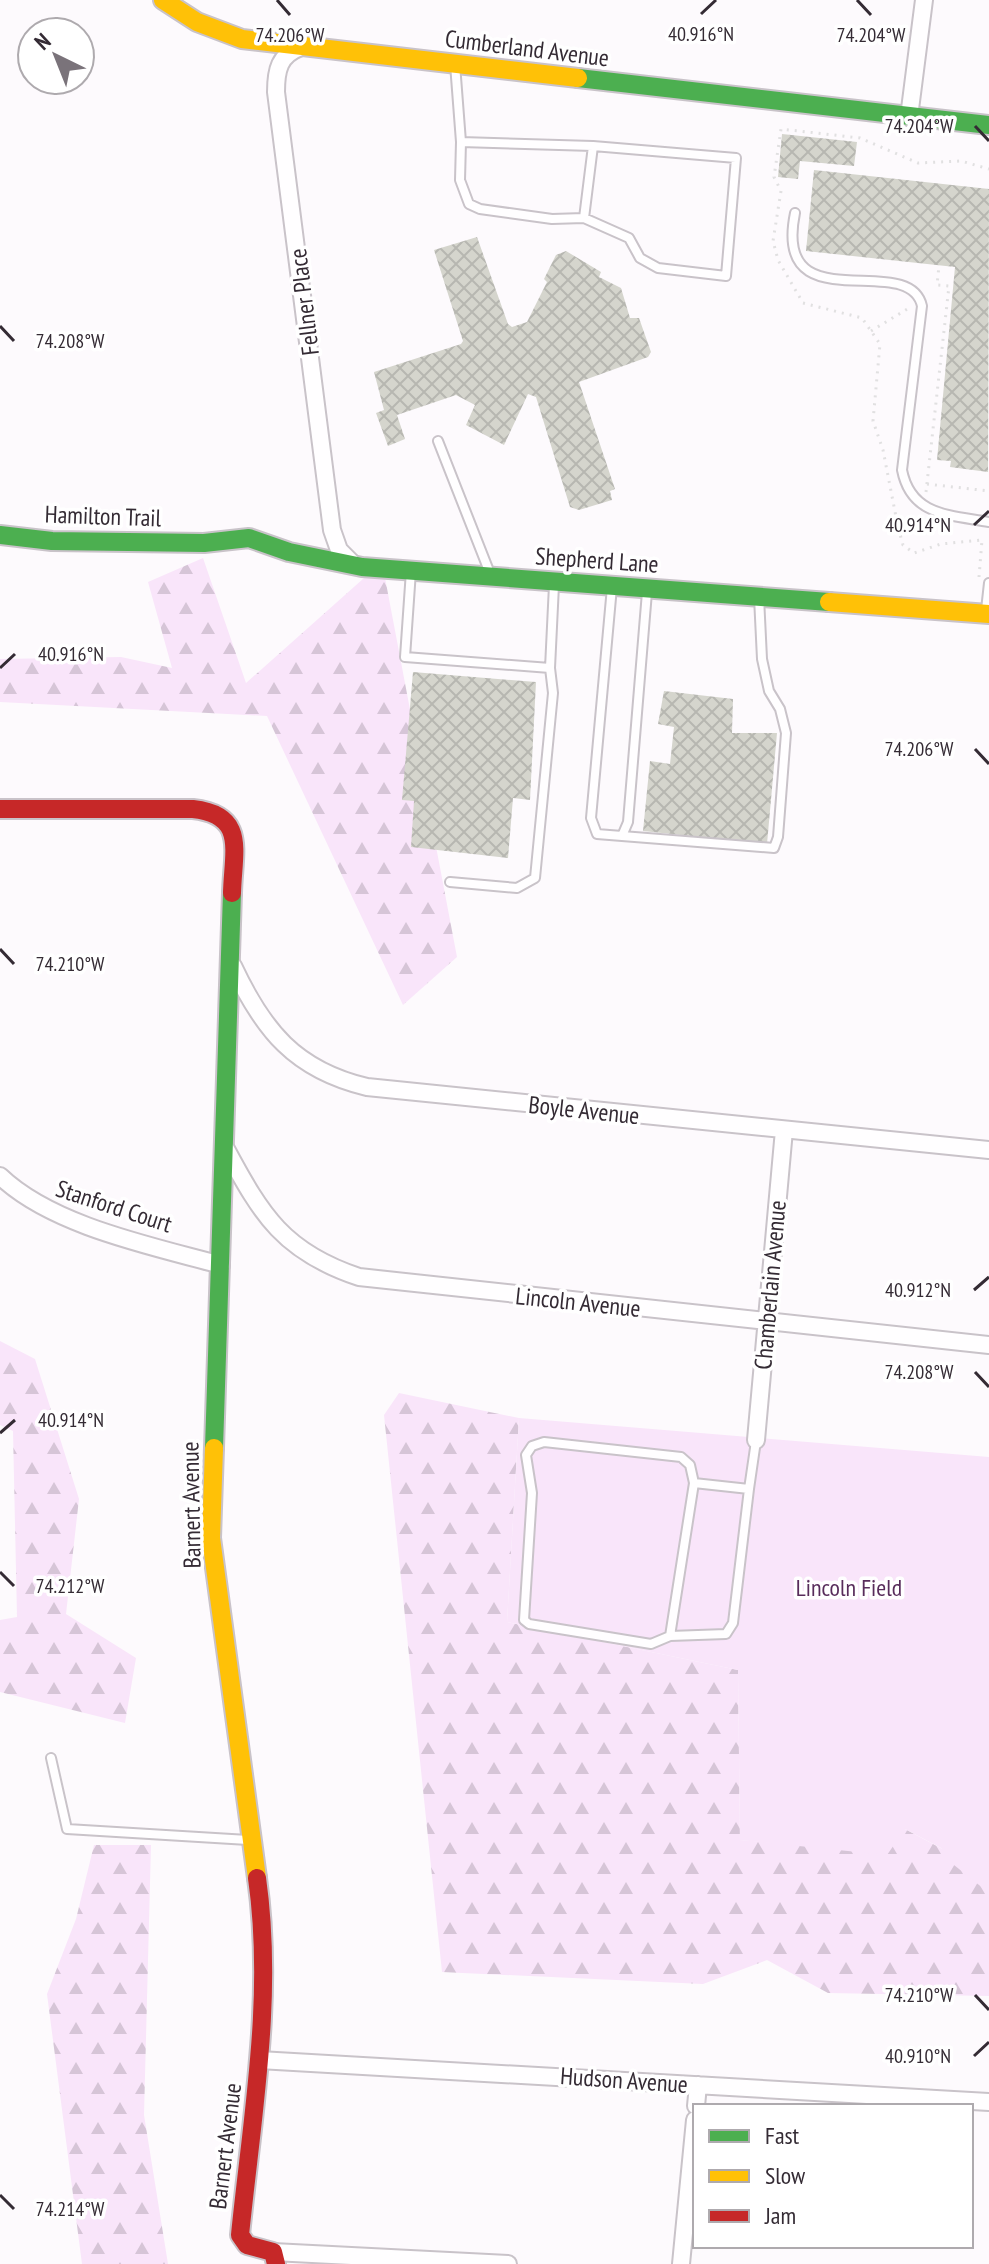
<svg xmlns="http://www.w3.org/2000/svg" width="989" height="2264" font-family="'PT Sans Narrow',sans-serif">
  <defs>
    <pattern id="forest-firs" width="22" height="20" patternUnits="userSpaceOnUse" patternTransform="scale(2)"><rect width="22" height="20" fill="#f9e5fa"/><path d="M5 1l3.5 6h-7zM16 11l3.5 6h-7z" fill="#d6c5d7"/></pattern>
    <pattern id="building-cross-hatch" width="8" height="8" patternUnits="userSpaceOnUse" patternTransform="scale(2)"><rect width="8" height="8" fill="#d5d5cd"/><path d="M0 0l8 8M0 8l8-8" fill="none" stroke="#b7b7b1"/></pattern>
  </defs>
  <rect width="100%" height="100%" fill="#fdfafd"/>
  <path fill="url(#forest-firs)" d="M203 558 246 683 382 562 457 957 403 1005 267 716 0 702V659L121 657 172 668 148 582Z
    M0 1341 35 1359 79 1499 66 1614 136 1658 125 1723 0 1692V1620L17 1617 13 1431 0 1425Z
    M399 1393 519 1418 507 1622 738 1670 740 1840 812 1846 905 1829 989 1874V1996L828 1993 767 1960 703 1984 442 1972 384 1415Z
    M94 1845H151L144 2115 168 2264H82L47 1994 76 1919Z"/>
  <path fill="#f9e5fa" d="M519 1418 989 1457V1893L954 1865 941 1848 905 1829 887 1855 740 1840 738 1670 507 1622Z"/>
  <path fill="url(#building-cross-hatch)" d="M782 134 857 142 854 166 800 161 798 179 778 177Z
    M814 170 989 189 988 472 950 467 951 461 937 460 955 267 806 251Z
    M477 237 508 324 512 327 527 322 547 282 544 279 556 255 566 251 601 272 599 277 621 288 630 318H639L651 352 648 357 579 382 615 489 610 491 612 500 579 510 570 507 536 397 528 394 504 445 466 425 475 405 456 395 397 415 405 439 388 446 376 413 384 410 374 372 461 344 463 341 434 250Z
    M413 672 536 682 530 800 513 798 508 858 411 847 414 801 402 800Z
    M664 691 733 699 732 733H777L767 844 643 831 650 761 670 764 674 727 658 724Z"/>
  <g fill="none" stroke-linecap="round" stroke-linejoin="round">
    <defs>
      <path id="lane" d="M455 64 461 142 460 180 469 204 480 209 552 219 584 218 629 238 640 258 658 268 726 276 736 158 593 146 584 218
        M461 142 593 146
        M795 213C772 325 909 249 922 306L902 470C911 516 950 515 989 522
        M438 441 491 576
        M411 571 405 657 550 668 554 585
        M612 587 591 818 597 834 622 836 628 822 647 592
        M986 610 989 583
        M622 836 774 848 778 837 786 733 780 709 769 691 762 659 759 597
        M450 882 517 888 535 878 553 693 550 668
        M749 1489 733 1623 726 1634 670 1636 694 1483 749 1489 756 1441
        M670 1636 651 1644 529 1624 524 1620 532 1493 526 1455 532 1446 544 1442 681 1457 690 1465 694 1483
        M51 1758 67 1829 248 1840"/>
      <path id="street" d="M301 47C279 55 276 70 276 92L332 530 339 550 352 563
        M909 117 924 0
        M233 966C263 1030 295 1070 367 1087L989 1150
        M226 1149C262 1216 284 1252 359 1277L989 1345
        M0 1176C52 1226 152 1246 221 1265
        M756 1440 784 1130
        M259 2060 989 2102
        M696 2106 698 2085
        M273 2252 508 2264
        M681 2264 695 2120"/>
      <path id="fast" d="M578 78 989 125
        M0 535 52 541 204 543 249 538 289 552 362 567 829 602
        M214 1448 232 893"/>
      <path id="slow" d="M163 0 197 22 242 39 578 78
        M829 602 989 614
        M214 1448 211 1538 257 1878"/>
      <path id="jam" d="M0 809H193C247 815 233 851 232 893
        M257 1878C274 1997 252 2116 240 2235L247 2245 273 2252 276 2264"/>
    </defs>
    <use href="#lane" stroke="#c9c3c9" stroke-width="12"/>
    <use href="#street" stroke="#c9c3c9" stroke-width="20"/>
    <use href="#fast" stroke="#c9c3c9" stroke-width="22"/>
    <use href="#slow" stroke="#c9c3c9" stroke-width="22"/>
    <use href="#jam" stroke="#c9c3c9" stroke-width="22"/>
    <path stroke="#e1e0e1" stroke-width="3" stroke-dasharray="2 6" stroke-linecap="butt" d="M871 331 909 308
      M927 484 989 491
      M926 492 949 286 937 285 939 266
      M979 577 982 540 941 544 914 553 903 545 898 527 883 450 873 421 880 344 862 318 803 303 778 260 773 241 781 191 774 177 781 129 860 138 918 163 961 161 989 169"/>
    <use href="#lane" stroke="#fffeff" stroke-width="8"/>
    <use href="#street" stroke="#fffeff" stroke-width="16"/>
    <use href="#fast" stroke="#4caf50" stroke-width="18"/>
    <use href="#slow" stroke="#ffc107" stroke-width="18"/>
    <use href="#jam" stroke="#c62828" stroke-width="18"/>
  </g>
  <path fill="none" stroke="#342b34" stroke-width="3" d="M277 0 290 15M857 0 871 15M701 14 716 0M975 126 989 141M0 326 14 341M974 525 989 511M0 668 15 654M975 749 989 764M0 949 14 964M974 1290 989 1277M975 1372 989 1387M0 1433 15 1420M0 1572 14 1586M975 1995 989 2010M974 2056 989 2042M0 2195 14 2209"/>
  <g text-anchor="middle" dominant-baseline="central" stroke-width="7" stroke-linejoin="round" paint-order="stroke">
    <g font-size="24" fill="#342b34" stroke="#fff">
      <text transform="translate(527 48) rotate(7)">Cumberland Avenue</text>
      <text transform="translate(304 302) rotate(-97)">Fellner Place</text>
      <text transform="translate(103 516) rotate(2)">Hamilton Trail</text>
      <text transform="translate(597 560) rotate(4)">Shepherd Lane</text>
      <text transform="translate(584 1110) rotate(6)">Boyle Avenue</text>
      <text transform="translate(114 1206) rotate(18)">Stanford Court</text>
      <text transform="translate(770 1285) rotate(-85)">Chamberlain Avenue</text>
      <text transform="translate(578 1302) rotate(6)">Lincoln Avenue</text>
      <text transform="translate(191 1505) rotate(-91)">Barnert Avenue</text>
      <text transform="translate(624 2080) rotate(4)">Hudson Avenue</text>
      <text transform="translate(225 2146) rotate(-83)">Barnert Avenue</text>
    </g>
    <g font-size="24" fill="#582c5b" stroke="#fff">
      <text x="849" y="1587">Lincoln Field</text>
    </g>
  </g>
  <g font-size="20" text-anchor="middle" fill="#342b34" stroke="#fff" stroke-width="7" stroke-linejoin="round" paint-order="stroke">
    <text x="701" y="41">40.916°N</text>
    <text x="290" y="42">74.206°W</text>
    <text x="871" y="42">74.204°W</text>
    <text x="919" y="133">74.204°W</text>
    <text x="70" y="348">74.208°W</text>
    <text x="918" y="532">40.914°N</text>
    <text x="71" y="661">40.916°N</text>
    <text x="919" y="756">74.206°W</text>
    <text x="70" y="971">74.210°W</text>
    <text x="918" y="1297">40.912°N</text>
    <text x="919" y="1379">74.208°W</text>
    <text x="71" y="1427">40.914°N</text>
    <text x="70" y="1593">74.212°W</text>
    <text x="919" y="2002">74.210°W</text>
    <text x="918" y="2063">40.910°N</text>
    <text x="70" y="2216">74.214°W</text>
  </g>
  <rect x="693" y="2104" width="280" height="144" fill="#ffffff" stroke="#aeaaae" stroke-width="2"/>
  <rect x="709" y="2130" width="40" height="12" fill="#4caf50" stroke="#aeaaae" stroke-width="2"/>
  <text x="765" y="2144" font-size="24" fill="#342b34">Fast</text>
  <rect x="709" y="2170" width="40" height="12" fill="#ffc107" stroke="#aeaaae" stroke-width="2"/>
  <text x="765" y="2184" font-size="24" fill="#342b34">Slow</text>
  <rect x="709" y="2210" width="40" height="12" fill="#c62828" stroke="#aeaaae" stroke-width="2"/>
  <text x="765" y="2224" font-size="24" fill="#342b34">Jam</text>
  <g transform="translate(56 56) rotate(317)"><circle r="38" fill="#ffffff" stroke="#aeaaae" stroke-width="2"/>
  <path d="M0-6L14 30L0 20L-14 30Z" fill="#7a737a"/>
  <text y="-12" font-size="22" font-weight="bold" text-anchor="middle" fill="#342b34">N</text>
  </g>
</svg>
